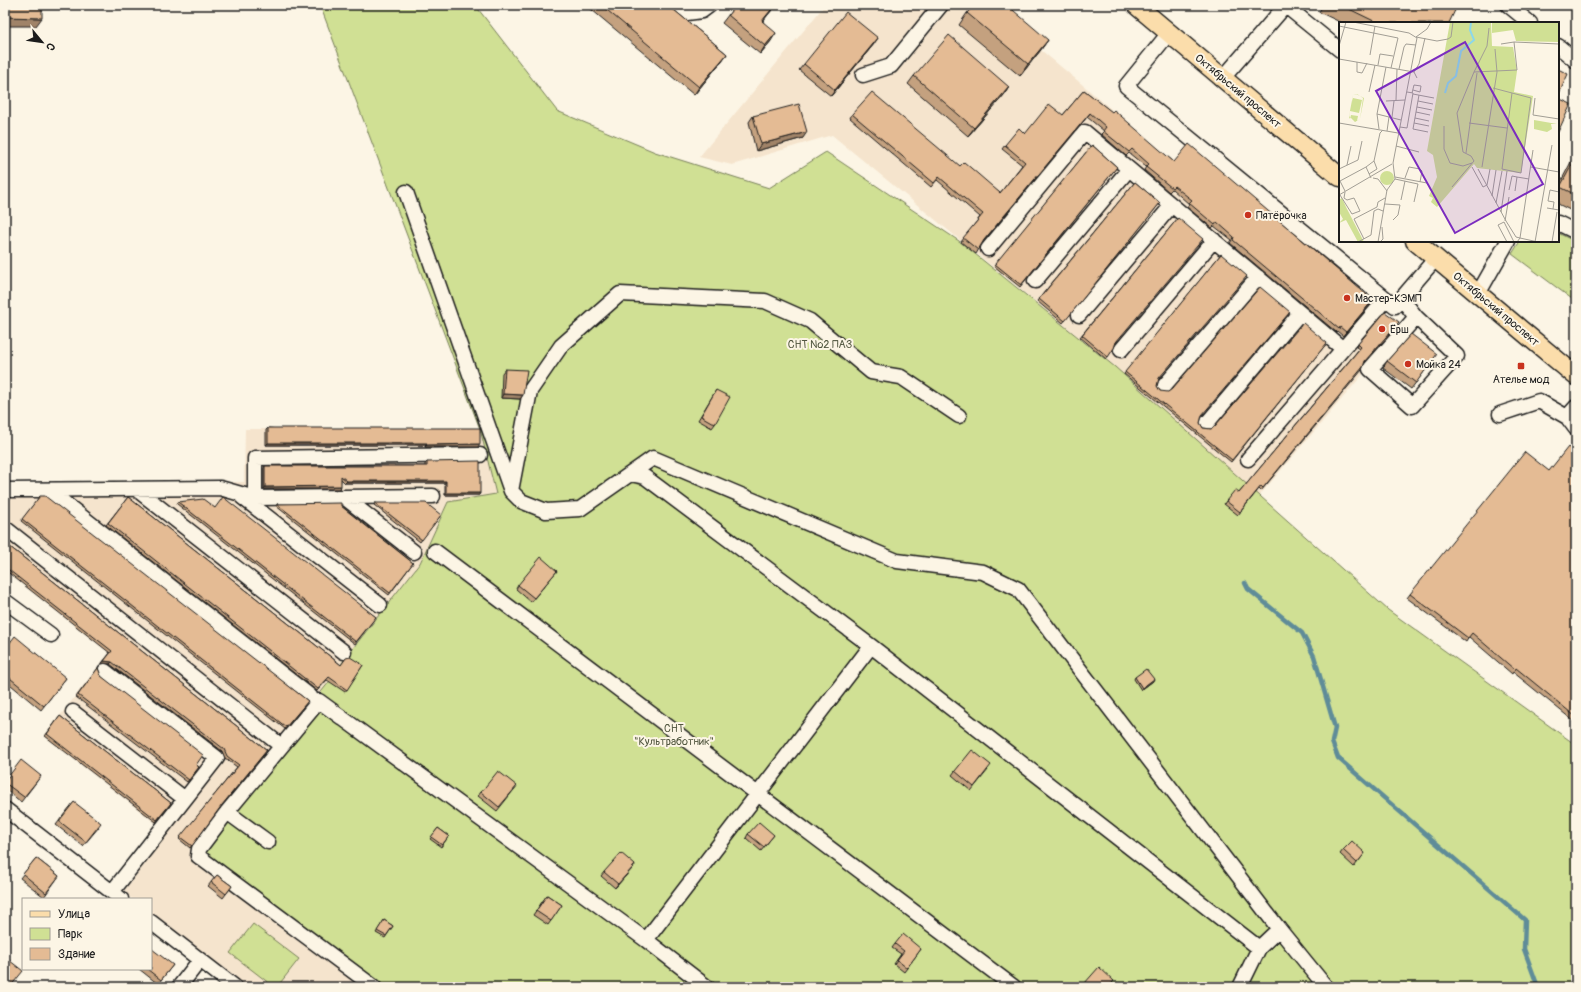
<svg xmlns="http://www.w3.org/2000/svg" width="1581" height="992" font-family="Pangolin,sans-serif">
  <rect width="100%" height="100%" fill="#fcf5e5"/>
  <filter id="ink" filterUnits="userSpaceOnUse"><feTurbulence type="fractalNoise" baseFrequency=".025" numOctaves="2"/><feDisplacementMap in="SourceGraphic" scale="8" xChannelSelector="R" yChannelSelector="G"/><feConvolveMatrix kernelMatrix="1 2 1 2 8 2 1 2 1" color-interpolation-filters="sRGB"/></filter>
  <g filter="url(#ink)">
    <path fill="#f5e4cd" d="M825 5H987L1084 86 1387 346 1259 496 1115 367 832 135 732 165 699 157Z
      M245 429H480L496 494 448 502 420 563 346 657 330 681 367 987H246L151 914V899H132L123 892 168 833 44 736 109 653 5 571V484L244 482Z"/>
    <path fill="#d0e094" stroke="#767e58" d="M320 5H459L460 6 475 5 557 111 655 152 769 188 826 152 959 241 1115 367 1388 610 1576 745V987H367L193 859 191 851 330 681 346 657 420 563 448 502 496 494 480 429Z
      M1558 233 1576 242V302L1512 254 1520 241H1558Z
      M253 924 299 959 277 987H274L230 953Z"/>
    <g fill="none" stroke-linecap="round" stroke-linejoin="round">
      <path stroke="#5f8c98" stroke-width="4.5" d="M1245 583 1248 589 1302 633 1314 656 1335 728 1332 742 1338 758 1525 920 1524 949 1538 987"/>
      <defs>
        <path id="minor" d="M676 5 687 13 702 11 710 5
          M1508 5 1530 23
          M1286 6 1340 50
          M1169 33 1126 86 1395 306 1436 258
          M1558 46 1576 61
          M863 75 891 66 941 5
          M1223 78 1286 5
          M406 192 511 491 521 501 546 511 580 509 653 458 897 561 983 572 1018 589 1279 929 1259 948 1240 987
          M1558 223 1576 232
          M988 249 1085 132 1343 349
          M1035 281 1129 169
          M1478 294 1508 241
          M1402 299 1416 317 1457 356 1412 406 1370 369 1416 317
          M1079 315 1172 205
          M1121 350 1214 240
          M1164 386 1258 277
          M1500 414 1539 401 1567 417 1576 407
          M1567 417 1576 429
          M1207 423 1300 313
          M1248 459 1386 299
          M630 474 645 477 871 646 1259 948
          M136 489 344 652
          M5 490 220 488 255 498 433 496
          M48 490 310 696
          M511 491 530 391 561 346 620 294 765 301 810 321 871 372 901 377 959 416
          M242 497 380 605
          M344 497 414 552
          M255 498V458L480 455
          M5 528 275 741
          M435 551 1014 987
          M5 601 51 635
          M73 712 185 799 217 758 105 671
          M5 809 121 899
          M227 812 268 842
          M112 892 185 799
          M151 922 235 987
          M1279 929 1326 987
          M646 940 871 646
          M179 987 200 960
          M374 987 198 856 199 849 227 812 319 701 646 940 707 987"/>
        <path id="major" d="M1136 5 1340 177
          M1415 241 1576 376"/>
      </defs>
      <use href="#minor" stroke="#1c1c1c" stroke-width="17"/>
      <use href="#major" stroke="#1c1c1c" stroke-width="21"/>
      <use href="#minor" stroke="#fcf5e5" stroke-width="14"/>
      <use href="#major" stroke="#fbddab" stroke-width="18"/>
    </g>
    <path fill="#c4a17f" stroke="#1c1c1c" d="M586 5H668L727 54 721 62 694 95Z
      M736 5H776L763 21 771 41 760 54 722 23Z
      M1323 5H1454L1449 23H1342L1319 12Z
      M967 13 1048 40 1040 51 1020 76 959 25Z
      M874 44 831 96 799 70 804 64Z
      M914 76 1009 87 1004 95 968 136 908 84Z
      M1084 90 1174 162 1371 304 1343 336 1337 331 1336 332 1230 243 1232 240 1214 226 1212 228 1187 207 1189 204 1172 189 1169 192 1144 170 1146 167 1129 153 1126 156 1101 134 1104 131 1087 117 983 242 976 254 961 242 980 217 937 180 931 187 850 118 852 114 960 166 1000 193 1022 165 1002 149 1005 145 1025 134 1063 115Z
      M753 116 803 138 756 151 749 122Z
      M1092 145 1117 167 1020 287 994 266Z
      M1576 154V213L1558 204V187L1572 160Z
      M1135 182 1160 203 1063 323 1037 301Z
      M1178 218 1116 343 1114 348 1106 359 1080 337Z
      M1221 254 1159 379 1157 386 1160 391 1202 416 1200 423 1203 428 1211 429 1327 343 1231 462 1124 374Z
      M1398 325 1365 362 1362 370 1261 491 1259 489 1238 515 1224 504 1226 501 1239 493 1359 349 1356 347 1358 344Z
      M1433 360 1411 389 1383 368 1387 361Z
      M505 369 523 395 520 399 501 398 502 373Z
      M716 390 715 424 712 428 698 420Z
      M268 428 480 444 478 447H425V445H266V430Z
      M1576 454V723L1513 672 1512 674 1469 637 1466 642 1407 598 1410 594 1549 471Z
      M427 462 480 493 479 495H445V483H345L341 479 340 489H264V468L265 466H425V464Z
      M40 496 308 701 285 729 21 521Z
      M128 497 341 665H363L345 692 327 680 317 691 106 525Z
      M178 502 215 508 376 617 355 644 177 504Z
      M375 503 441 515 420 542 374 505Z
      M277 504 341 506 413 563 389 595 276 506Z
      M5 543 267 750 220 807 190 848 179 839 237 767 225 758 222 751 110 664 102 663 110 653 5 570Z
      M557 571 531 602 516 589 518 585Z
      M5 649 66 678 41 710 5 680Z
      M98 668 101 676 199 767 187 782 76 697Z
      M1135 677 1153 681 1141 690 1134 679Z
      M60 716 171 803 156 822 45 736Z
      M988 770 971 791 952 775 955 771Z
      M41 776 21 802 5 789V781Z
      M517 786 497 811 478 796 481 792Z
      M74 802 99 827 83 846 56 825Z
      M438 828 449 836 441 847 430 839Z
      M748 834 774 835 761 851 746 838Z
      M1343 850 1365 853 1354 867 1340 854Z
      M36 858 59 876 44 897 20 878Z
      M635 865 615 888 601 876 604 872Z
      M217 875 232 886 223 898 208 886Z
      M547 895 562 905 548 925 533 915Z
      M384 920 393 926 385 938 376 933Z
      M895 944 921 949 904 972 894 964 901 954 892 948Z
      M173 965 158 984 139 969H151Z
      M1084 984 1111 985 1109 987H1082Z"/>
    <path fill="#a08368" stroke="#1c1c1c" d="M775 5H776L756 29 762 21Z
      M5 17 42 18 36 26H5Z
      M776 33 771 41 760 54 765 46Z
      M878 38 874 44 831 96 835 90Z
      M1048 40 1040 51 1020 76 1028 64Z
      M727 54 721 62 694 95 699 87Z
      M1009 87 1004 95 968 136 974 128Z
      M1090 113 1087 117 981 244 984 240Z
      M807 132 803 138 756 151 761 144Z
      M1373 300 1371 304 1343 336 1346 332Z
      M503 394 523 395 520 399 501 398Z
      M268 443H427L425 445H266Z
      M480 444 478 447H425L427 445Z
      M347 481H446L445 483H345Z
      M341 486 340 489H264L265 487Z
      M446 493H480L479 495H445Z
      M104 661 112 662 110 664 102 663Z
      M1154 679 1153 681 1141 690 1142 688Z
      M635 865 632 869 615 888 618 884Z"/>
    <path fill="#e4bb94" stroke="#1c1c1c" d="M5 5H42V18L5 17Z
      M601 5H668L727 54 699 87Z
      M736 5H775L762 21 776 33 765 46 728 15Z
      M974 5H1007L1048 40 1028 64 967 13Z
      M1341 5H1454L1457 6 1449 23H1378Z
      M846 12 878 38 835 90 804 64Z
      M949 35 1009 87 974 128 914 76Z
      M1558 69 1568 74 1558 96Z
      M1084 90 1112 112 1114 110 1174 162 1189 144 1373 300 1346 332 1340 327 1339 329 1233 240 1234 237 1217 222 1215 225 1189 203 1192 200 1174 186 1172 188 1146 167 1149 164 1132 149 1129 152 1103 131 1106 127 1090 113 984 240 978 250 963 238 983 214 939 177 934 183 852 114 872 92 960 166 964 162 1000 193 1025 162 1005 145 1019 128 1025 134 1049 104 1063 115Z
      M1558 98 1571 104 1558 132Z
      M799 104 807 132 761 144 753 116Z
      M1092 145 1117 167 1021 285 995 264Z
      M1576 157V195L1560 187Z
      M1135 182 1160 203 1065 321 1039 299Z
      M1178 218 1203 239 1116 342 1114 348 1108 357 1082 335Z
      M1221 254 1247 276 1159 378 1157 386 1160 391 1168 392 1172 389 1260 287 1290 312 1202 415 1200 423 1203 428 1211 429 1215 426 1303 323 1327 343 1232 460 1125 372Z
      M1385 312 1399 322 1365 361 1363 367 1263 488 1261 486 1240 512 1226 501 1235 490 1239 493 1361 347 1358 344Z
      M1411 334 1437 354 1416 383 1387 361Z
      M505 369 527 370 523 395 503 394Z
      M716 390 730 397 715 424 701 416Z
      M268 428H480V444L427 445V443H268Z
      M1568 447 1576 454V717L1516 668 1515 670 1472 633 1468 638 1410 594 1525 452 1549 471Z
      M480 461V493H446V481H347L341 476V486L265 487V466H427V462Z
      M40 496H45L308 701 286 727 22 519Z
      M128 497 341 665 346 658 350 657 363 665 347 690 329 677 318 689 108 523Z
      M223 497 376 617 356 642 178 502 203 499 215 508Z
      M341 503V506L413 563 390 593 277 504Z
      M375 503H426L441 515 422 540Z
      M5 543 267 750 222 805 192 846 180 837 239 765 227 756 224 749 112 662 104 661 112 651 5 567Z
      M541 557 557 571 534 598 518 585Z
      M15 636 66 678 44 706 5 674V649Z
      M98 668 101 676 203 755 196 765 199 767 189 780 78 695Z
      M1146 669 1154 679 1142 688 1135 677Z
      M60 716 171 803 157 820 47 734Z
      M972 750 991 765 974 787 955 771Z
      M21 760 41 776 24 797 5 783V781Z
      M498 771 517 786 499 807 481 792Z
      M74 802 101 823 86 842 59 821Z
      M759 822 774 835 764 847 748 834Z
      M438 828 449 836 442 845 431 837Z
      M1352 841 1365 853 1357 863 1343 850Z
      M621 853 635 865 618 884 604 872Z
      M36 858 59 876 46 893 23 874Z
      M217 875 232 886 226 894 211 882Z
      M547 895 562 905 551 921 536 911Z
      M384 920 393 926 386 936 377 931Z
      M903 934 921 949 907 968 897 960 904 951 895 944Z
      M152 949 173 965 161 980 147 969H151V950Z
      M5 957 23 971 10 987H7L5 986Z
      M1099 967 1114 981 1108 987H1087L1084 984Z"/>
  </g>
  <g fill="#c8321e" stroke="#fcf5e5" stroke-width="1.5">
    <circle cx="1248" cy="215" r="4"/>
    <circle cx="1347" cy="298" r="4"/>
    <circle cx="1382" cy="329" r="4"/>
    <circle cx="1408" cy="364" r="4"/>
    <rect x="1517" y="362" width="8" height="8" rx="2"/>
  </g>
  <g text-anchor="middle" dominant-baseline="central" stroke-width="4" stroke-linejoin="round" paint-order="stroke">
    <g font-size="11" fill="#1c1c1c" stroke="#fcf5e5">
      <text transform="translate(1238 91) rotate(40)">Октябрьский проспект</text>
      <text transform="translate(1496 309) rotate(40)">Октябрьский проспект</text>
    </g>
    <g font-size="11" fill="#1c1c1c" stroke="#fcf5e5" text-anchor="start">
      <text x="1256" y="215">Пятёрочка</text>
      <text x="1355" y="298">Мастер-КЭМП</text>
      <text x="1390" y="329">Ёрш</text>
      <text x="1416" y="364">Мойка 24</text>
      <text x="1521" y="379" text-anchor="middle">Ателье мод</text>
    </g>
    <g font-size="11" fill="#525740" stroke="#fcf5e5">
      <text x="820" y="344">СНТ №2 ПАЗ</text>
      <text x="674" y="728">СНТ<tspan x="674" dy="13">"Культработник"</tspan></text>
    </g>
  </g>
  <g transform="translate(1339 22)">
    <rect width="220" height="220" fill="#fcf5e5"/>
    <path d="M111 0H152L153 24 174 25 178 49 175 70 194 74 182 151 138 146 135 142 98 185 92 180 94 176 90 174 98 155 94 133 88 129ZM153 0H220V20L177 19 174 8 153 11ZM17 72 25 76 21 97 16 100 10 94 14 73ZM18 72 24 76 21 97 18 99 19 94 12 93 11 97 10 95 11 89 20 91 23 78 14 76 13 80 14 73ZM195 99V98L218 102H212L213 107 208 110 195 107ZM41 156a7 7 0 1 1 14 0a7 7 0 1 1-14 0ZM3 176 7 185 25 220H19L7 198 0 201 4 197 0 190V178Z" fill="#d0e094" fill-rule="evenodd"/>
    <path fill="none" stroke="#8bd7eb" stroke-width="2" d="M106 71 109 61 117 54 122 29 135 18 131 8 132 0"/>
    <path fill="none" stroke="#a29e95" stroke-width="1" d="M14 0 70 11 78 16 54 141 56 157 48 168 39 220M92 0 88 7 77 15 98 19 109 17 112 15 114 0M0 4 59 16 52 46M162 22 175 20 220 22M0 24 7 0M31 33 36 4M0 37 75 50 78 56M18 40V50L23 51 28 41M39 43 41 32 54 34M47 45 38 92 62 98M60 47 65 25 67 22 77 23M75 50 80 42 86 16M135 50 148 24 150 6M154 66 173 71 163 147 182 151 192 76 173 71M30 70 36 43M73 71 75 63 82 64 81 70 74 68M74 72 95 76M80 73 74 107 89 110M196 76 194 93 220 97M57 78 58 47M47 79 66 78M79 79 94 82M78 85 93 88M77 90 91 93M38 92 40 107M53 95 55 79M76 96 90 99M0 101 59 111M75 101 90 104M130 101 168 106M105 104V127L111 141 124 144 133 141M61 105 68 106 74 71 68 70M48 109 50 95M57 124 80 130M194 128 181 216 199 220M127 131 138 51M8 143 12 124M133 145 144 165 148 163M143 145 158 50 156 27M192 145 220 150M0 147 19 138 23 119M139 147 167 199 177 215 181 216 178 220M30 152 38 147 35 139M56 155 88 161M178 155 190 157M32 156 27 145 35 139 41 111 44 108M34 156 39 157 48 169M66 156 70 145 81 147 83 149 81 160M56 157 79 162 75 180M148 163 151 147M113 165 135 139 132 134 124 130 118 91 135 50 178 48 175 20M170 168 173 154 178 155 176 169M6 169 1 159 27 145M0 173 53 142M1 173 13 192 21 189 15 176 8 178 5 176 6 170M153 174 157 148M62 178 66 159M157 181 163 149M46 182 61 183 59 193 54 198M208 186 220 188M214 187 215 180 209 179 211 168 220 170M162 190 168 149M166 199 170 175M25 217 15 197 38 185 39 180 46 176M19 220 32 213 35 189 39 187 44 189M41 220 44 217 43 205M168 220 159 203 165 200 175 220M196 220 213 123M213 220 218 190"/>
    <path fill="#7b2cbf" fill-opacity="0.15" stroke="#7b2cbf" stroke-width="2" d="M126 20 204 162 116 211 37 69Z"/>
    <rect width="220" height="220" fill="none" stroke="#1c1c1c" stroke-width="2"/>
  </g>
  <rect width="1581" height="992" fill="none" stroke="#fcf5e5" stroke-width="20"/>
  <rect x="10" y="10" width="1561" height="972" fill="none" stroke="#1c1c1c" stroke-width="1.5" filter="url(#ink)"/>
  <rect x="22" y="898" width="130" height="72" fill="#fcf5e5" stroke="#a29e95"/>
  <rect x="30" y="911" width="20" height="6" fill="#fbddab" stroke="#a29e95"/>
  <text x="58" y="918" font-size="12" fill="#1c1c1c">Улица</text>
  <rect x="30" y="928" width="20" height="12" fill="#d0e094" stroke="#a29e95"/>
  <text x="58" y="938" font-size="12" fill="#1c1c1c">Парк</text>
  <rect x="30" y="948" width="20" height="12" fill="#e4bb94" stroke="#a29e95"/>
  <text x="58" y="958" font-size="12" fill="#1c1c1c">Здание</text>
  <g transform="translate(42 42) rotate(119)" stroke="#fcf5e5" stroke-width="3" paint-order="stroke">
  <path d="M0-3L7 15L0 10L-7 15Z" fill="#1c1c1c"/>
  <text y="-6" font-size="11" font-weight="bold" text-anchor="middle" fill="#1c1c1c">С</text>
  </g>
</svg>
